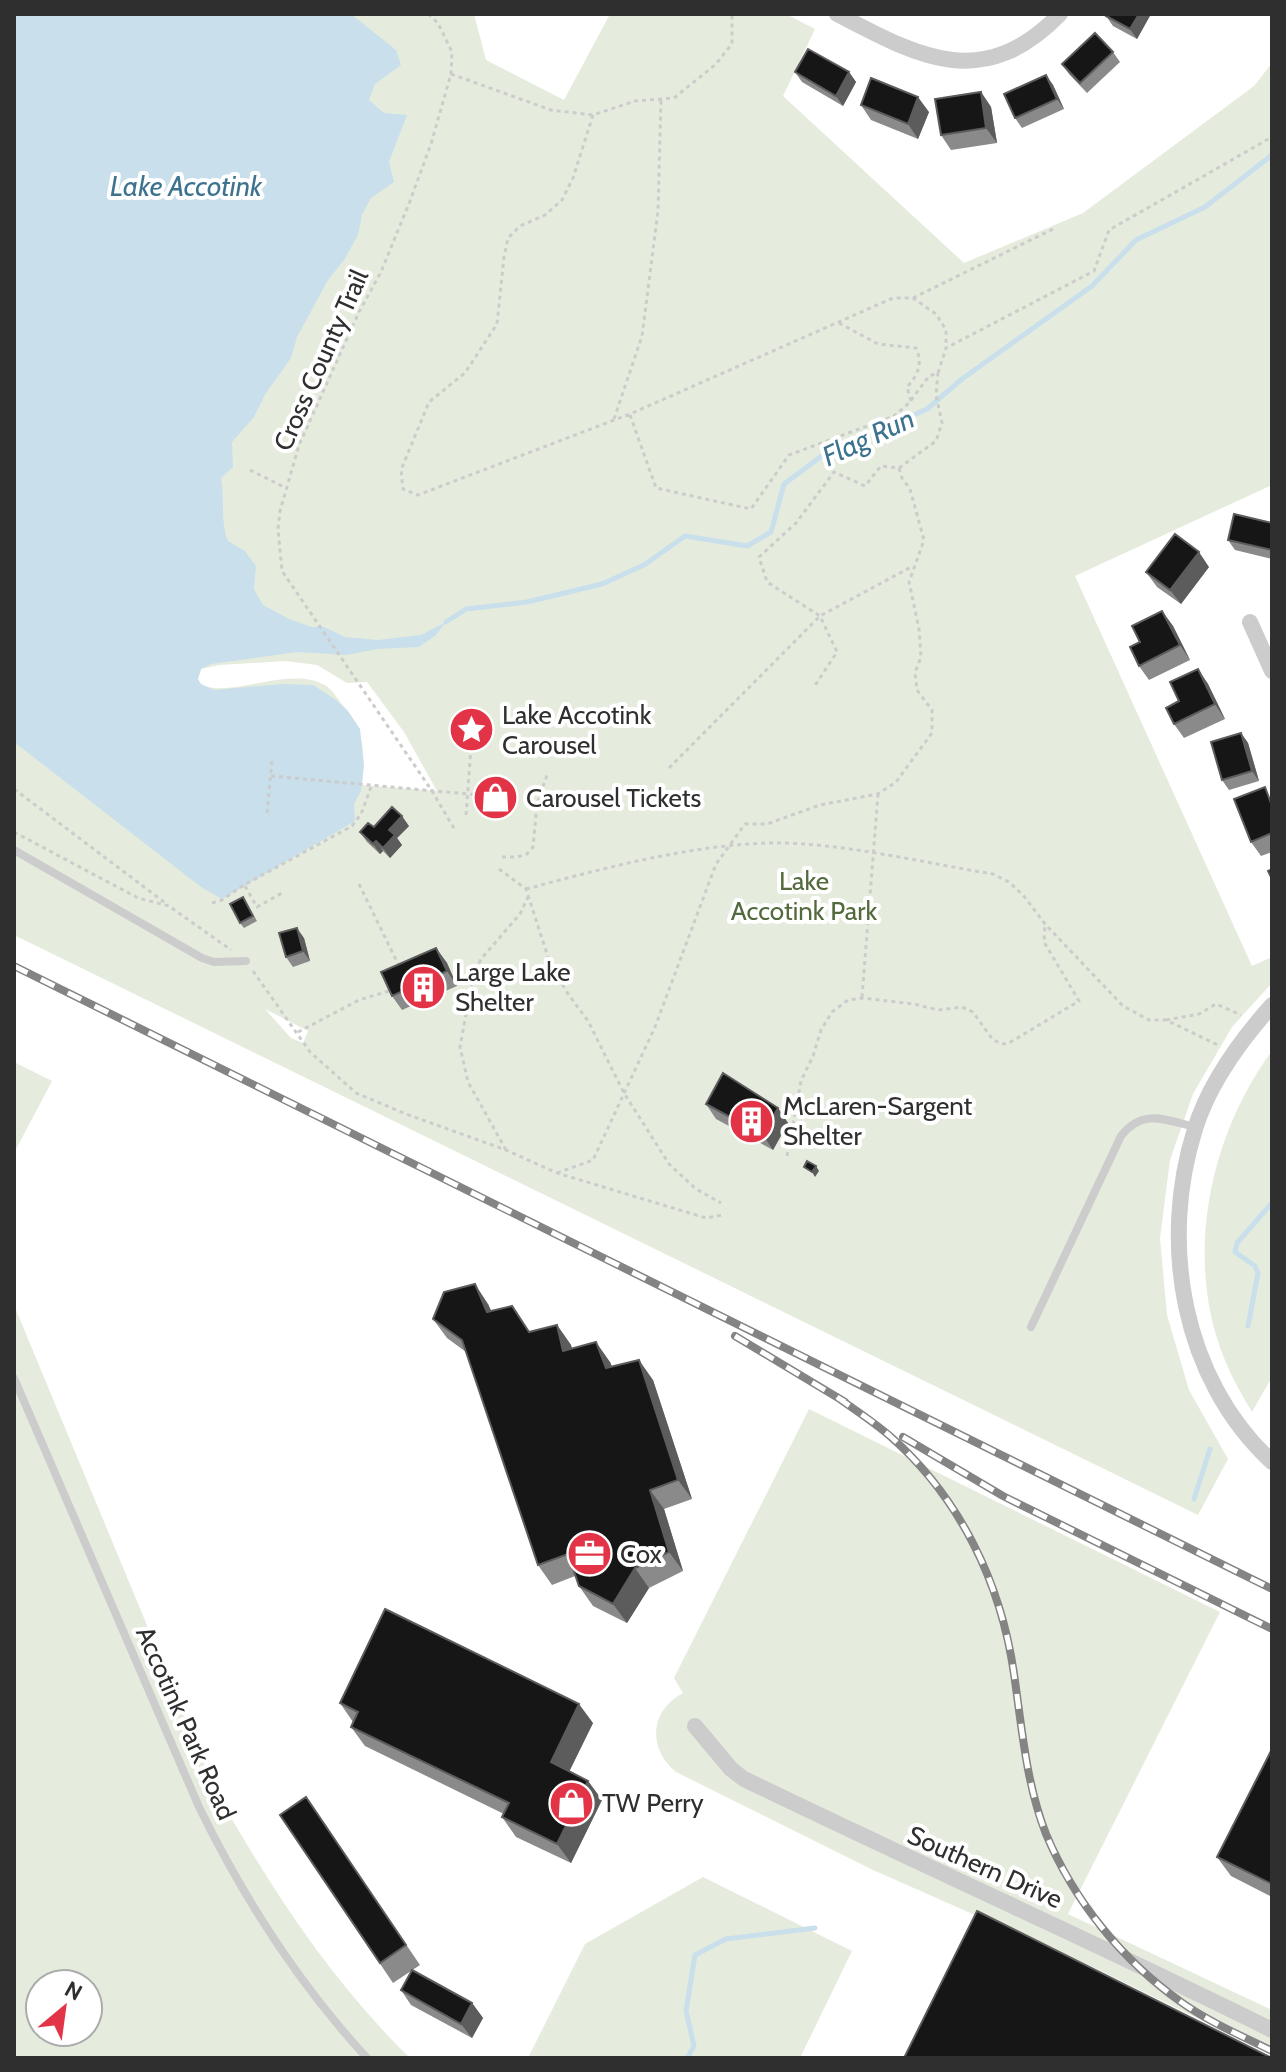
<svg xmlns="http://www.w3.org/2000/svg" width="1286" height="2072" font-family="Cabin,sans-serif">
  <rect width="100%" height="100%" fill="#fff"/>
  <path fill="#e5ecdd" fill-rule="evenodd" d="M14 14H474L486 60 564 100 610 14H786L815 29 783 96 964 263 1083 213 1254 86 1272 63V485L1075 576 1252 966 1272 957V983L1232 1027 1193 1094 1170 1160 1160 1238 1167 1315 1189 1390 1228 1459 1198 1515 14 935ZM286 661 317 665 347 683 367 682 404 732 437 791 362 785C365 750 365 731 341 703 337 698 331 688 325 685 288 665 235 698 201 685L198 679 201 669 220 665ZM265 1009 308 1031 303 1043 291 1038Z
    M1272 1051V1377L1252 1412C1237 1387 1224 1363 1216 1335 1188 1240 1214 1129 1272 1051Z
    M14 1062 52 1081 14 1153Z
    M14 1305 215 1789C269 1886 330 1980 410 2058H14ZM40 1984H88V2032H40Z
    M809 1409 1220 1612 1068 1914 1272 2010V2055L1093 1967 873 1870 676 1772C647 1748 650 1710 683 1693L674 1678Z
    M703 1877 852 1951 800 2058H528L585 1944Z"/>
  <path fill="#c9dfeb" d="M14 14H351L396 50 401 65 375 84 369 100 384 113 407 115 389 162 394 182 371 198 362 215 358 235 344 260 328 280 297 337 291 358 266 393 254 417 232 442 233 467 221 478C225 500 220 521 228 541L245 551 256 566 254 589 263 605 289 619 312 627H324L345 637 378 640 421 635 446 622 436 635 419 647 378 649 346 655 297 652 211 664 201 669 198 679 201 684 214 690 283 684 313 685 336 700 348 711 360 729 364 766 361 791 354 804 355 821 222 899 201 887 14 742Z"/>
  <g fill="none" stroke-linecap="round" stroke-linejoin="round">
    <path stroke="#c9dfeb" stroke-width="5" d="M446 622 466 609 527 602 602 584 644 565 685 536 747 546 771 532 784 484 823 455 927 409 962 379 1092 286 1136 240 1205 207 1272 155
      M1248 1326 1258 1273 1255 1266 1235 1252 1237 1243 1272 1203
      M1194 1499 1210 1449
      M687 2058 694 2046 686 2011 695 1955 726 1939 815 1928"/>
    <path stroke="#ccc" stroke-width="3" stroke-dasharray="4 4" stroke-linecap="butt" d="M428 14 438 23 452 52 451 74 431 144 410 201 381 272 359 312 299 445 280 511 278 529 282 571 432 791 455 830
      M451 74 551 110 593 115 635 101 674 98 715 65 732 44V14
      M593 115 573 178 562 200 545 215 520 226 508 238 504 257 497 324 465 373 429 402 401 470 403 489 418 495 630 414 893 298H913L936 314 946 330V348
      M913 298 1053 229
      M839 323 878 344 916 348C923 364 918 375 907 387L911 401
      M630 415 656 488 751 509 789 455 894 416 909 403 929 376 938 373 946 348 1094 271 1109 230 1272 137
      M614 419 642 336 658 211 661 100
      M899 468 936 441 942 423 936 395 938 373
      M250 470 288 489
      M669 768 820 616 913 566
      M271 776 490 796
      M14 789 168 905
      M267 813 272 760
      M466 815 471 748
      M14 832 138 898 169 906 231 950
      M502 857H517L527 854 533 847 537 804 548 772
      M499 869 526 889 548 957 566 991 588 1021 624 1093 669 1164 696 1189 721 1203
      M359 884 399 966
      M245 886 257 907 282 893
      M526 889C605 868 689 845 771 843 839 842 925 863 993 874L1009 882 1023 895 1045 924 1123 1006 1149 1020H1166L1218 1045
      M212 903 222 900 244 885 352 826 361 814 371 787
      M253 971 310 1052 356 1093 406 1114 506 1150 557 1173 706 1218 723 1215
      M862 997 878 794
      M1166 1020 1199 1014 1216 1004 1241 1015
      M298 1032 359 1000 389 991
      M506 1150 468 1082 460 1047 473 976 481 959 520 914 528 897
      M787 1156 801 1081 813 1056 821 1030 832 1012 848 1000 862 998 914 1004 938 1010 962 1007 973 1012 993 1040 1003 1044 1009 1043 1079 1001 1044 942 1045 924
      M557 1173 593 1160 655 1027 716 864 745 824H767L820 805 878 794 896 782 932 733V710L917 690 915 673 921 657 919 629 909 582 924 540 910 489 902 478 899 468 881 466 865 486 834 472 796 523 759 557 767 582 820 616 837 652 814 687"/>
    <path stroke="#ccc" stroke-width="8" d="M14 850 202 958 214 962 246 961
      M1031 1327 1121 1136C1143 1108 1165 1120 1195 1127
      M14 1378 199 1807C244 1899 298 1983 367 2058"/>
    <path stroke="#ccc" stroke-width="16" d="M837 14C919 57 983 93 1060 14
      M1250 622 1272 671
      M1272 1005C1240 1041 1209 1083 1195 1129 1159 1243 1182 1379 1272 1462
      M695 1726 731 1769 744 1779C919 1864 1097 1943 1272 2030"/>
    <defs>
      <path id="rail" d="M14 966 1272 1589
        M735 1336 845 1402
        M837 1397C855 1410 874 1422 891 1437 960 1498 1001 1583 1014 1674 1022 1728 1026 1783 1046 1834 1074 1901 1122 1960 1181 2002 1209 2022 1242 2036 1272 2051
        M903 1437 1003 1496 1272 1629"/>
    </defs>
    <use href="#rail" stroke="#848484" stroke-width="8"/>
    <use href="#rail" stroke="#fff" stroke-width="5" stroke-dasharray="15" stroke-linecap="butt"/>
  </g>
  <path fill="#8a8a8a" d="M1151 14 1137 39 1113 26 1106 16Z
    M1113 52 1120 62 1087 93 1069 74 1062 64Z
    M795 72H849L856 82 843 106 802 82Z
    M1046 75 1053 85 1064 109 1022 128 1015 118Z
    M981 92 991 107 997 143 951 150 941 135Z
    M861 105 929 112 918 139 871 120Z
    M1272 523V559L1235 550 1228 540Z
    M1209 567 1181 604 1157 587 1146 572Z
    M1162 611 1173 626 1190 660 1149 680 1139 666 1140 642Z
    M1198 669 1208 684 1225 719 1184 738 1174 724 1179 701Z
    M1241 733 1248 743 1259 781 1229 790 1222 780Z
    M1272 797V852L1261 856 1251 842Z
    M409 826 397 838 402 845 390 858 383 851 380 854 367 842 360 832 374 827Z
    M246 902 257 921 244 928 240 923Z
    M304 938 310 961 293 967 286 957Z
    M436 948 447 963 457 986 402 1010 392 996Z
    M706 1104 778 1108 788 1123 773 1150 716 1119Z
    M488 1304 491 1311 530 1332 557 1325 571 1345 572 1349 610 1362 612 1367 653 1380 692 1499 664 1509 683 1571 649 1588 627 1623 593 1606 579 1586 575 1576 552 1585 538 1565 466 1352 447 1338 433 1319Z
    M340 1703 593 1723 569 1772 588 1781 602 1800 571 1863 516 1837 502 1817 504 1814 365 1746 351 1727 353 1722Z
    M1272 1749V1897L1231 1876 1217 1857Z
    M306 1797 420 1965 393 1983 280 1815Z
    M401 1990 472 2003 483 2018 472 2038 411 2005Z"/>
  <path fill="#5c5c5c" d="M1139 14H1151L1137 39 1130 29Z
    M849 72 856 82 843 106 836 96Z
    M1046 75 1053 85 1064 109 1057 99Z
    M981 92 991 107 997 143 986 128Z
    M918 97 929 112 918 139 908 124Z
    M1199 552 1209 567 1181 604 1170 590Z
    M1162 611 1173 626 1190 660 1180 645Z
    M1198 669 1208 684 1225 719 1215 704Z
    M1241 733 1248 743 1259 781 1252 771Z
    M402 816 409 826 397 838 402 845 390 858 383 848 389 830Z
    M376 841 383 851 380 854 373 844Z
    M297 928 304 938 310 961 303 951Z
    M436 948 447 963 457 986 447 971Z
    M778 1108 788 1123 773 1150 763 1135Z
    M816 1166 819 1171 815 1177 812 1172Z
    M475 1284 488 1304 501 1332 487 1312Z
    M557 1325 571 1345 577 1371 563 1351Z
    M596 1342 610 1362 620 1388 606 1368Z
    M639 1360 653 1380 692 1499 678 1480Z
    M650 1490 664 1509 683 1571 669 1552Z
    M635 1568 649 1588 627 1623 613 1604Z
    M579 1704 593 1723 564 1782 551 1762Z
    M588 1781 602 1800 571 1863 557 1844Z
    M472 2003 483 2018 472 2038 461 2024Z"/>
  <path fill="#161616" stroke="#5c5c5c" stroke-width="2" d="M1107 14H1139L1130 29 1106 16Z
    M1095 33 1113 52 1080 83 1062 64Z
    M808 49 849 72 836 96 795 72Z
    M1046 75 1057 99 1015 118 1004 94Z
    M871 78 918 97 908 124 861 105Z
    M981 92 986 128 941 135 935 99Z
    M1234 514 1272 523V550L1228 540Z
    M1175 534 1199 552 1170 590 1146 572Z
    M1162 611 1180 645 1139 666 1130 647 1140 642 1132 626Z
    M1198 669 1215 704 1174 724 1166 708 1179 701 1170 682Z
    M1241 733 1252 771 1222 780 1211 742Z
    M1265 787 1272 806V833L1251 842 1234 799Z
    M392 807 402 816 389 830 395 835 383 848 376 841 373 844 360 832 368 823 374 827Z
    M1272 869V879L1268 871Z
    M243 897 253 916 240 923 230 904Z
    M297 928 303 951 286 957 279 933Z
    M436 948 447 971 392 996 381 972Z
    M723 1073 778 1108 763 1135 706 1104Z
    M807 1161 816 1166 812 1172 804 1167Z
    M475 1284 487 1312 512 1306 529 1332 557 1325 563 1351 596 1342 606 1368 639 1360 678 1480 650 1490 669 1552 635 1568 613 1604 579 1586 568 1554 538 1565 462 1340 433 1319 444 1292Z
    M385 1609 579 1704 551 1762 588 1781 557 1844 502 1817 509 1803 351 1727 358 1712 340 1703Z
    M1272 1749V1884L1217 1857Z
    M306 1797 406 1945 380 1963 280 1815Z
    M977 1911 1272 2058H904Z
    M412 1970 472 2003 461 2024 401 1990Z"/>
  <defs>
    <symbol id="sight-disc" viewBox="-11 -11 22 22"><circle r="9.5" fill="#e33447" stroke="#fff"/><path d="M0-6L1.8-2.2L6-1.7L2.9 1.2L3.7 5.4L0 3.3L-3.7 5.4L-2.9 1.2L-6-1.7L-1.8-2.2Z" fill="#fff"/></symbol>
    <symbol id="shop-disc" viewBox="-11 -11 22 22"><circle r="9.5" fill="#e33447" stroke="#fff"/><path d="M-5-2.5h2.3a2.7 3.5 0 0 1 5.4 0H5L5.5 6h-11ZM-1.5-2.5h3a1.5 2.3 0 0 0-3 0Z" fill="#fff"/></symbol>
    <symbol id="building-disc" viewBox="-11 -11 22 22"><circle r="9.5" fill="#e33447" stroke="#fff"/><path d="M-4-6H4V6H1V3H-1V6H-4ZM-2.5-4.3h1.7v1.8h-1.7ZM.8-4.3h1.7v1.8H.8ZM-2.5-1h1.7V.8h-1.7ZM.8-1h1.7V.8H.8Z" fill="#fff"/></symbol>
    <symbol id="office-disc" viewBox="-11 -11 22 22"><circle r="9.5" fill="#e33447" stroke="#fff"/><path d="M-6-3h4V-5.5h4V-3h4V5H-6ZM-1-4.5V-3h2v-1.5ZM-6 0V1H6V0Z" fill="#fff"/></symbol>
  </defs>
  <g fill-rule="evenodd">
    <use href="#sight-disc" x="446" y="704" width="51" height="51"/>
    <use href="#shop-disc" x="470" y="772" width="51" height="51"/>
    <use href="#building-disc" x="398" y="962" width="51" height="51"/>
    <use href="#building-disc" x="726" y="1096" width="51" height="51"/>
    <use href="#office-disc" x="564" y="1528" width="51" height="51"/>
    <use href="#shop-disc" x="546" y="1778" width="51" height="51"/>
  </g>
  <g text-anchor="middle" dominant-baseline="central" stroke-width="8" stroke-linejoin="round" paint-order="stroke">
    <g font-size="26" fill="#2f2f2f" stroke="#fff">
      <text transform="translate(321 360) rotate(-66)">Cross County Trail</text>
      <text transform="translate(186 1723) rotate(66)">Accotink Park Road</text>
      <text transform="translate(985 1867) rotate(24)">Southern Drive</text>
    </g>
    <g font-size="26" fill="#2f2f2f" stroke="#fff" text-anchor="start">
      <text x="502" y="715">Lake Accotink<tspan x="502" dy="30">Carousel</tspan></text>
      <text x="526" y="798">Carousel Tickets</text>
      <text x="455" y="972">Large Lake<tspan x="455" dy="30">Shelter</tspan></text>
      <text x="783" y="1106">McLaren-Sargent<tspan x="783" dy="30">Shelter</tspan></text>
      <text x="620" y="1554">Cox</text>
      <text x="602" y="1803">TW Perry</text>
    </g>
    <g font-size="26" fill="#536a3d" stroke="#fff">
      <text x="804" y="881">Lake<tspan x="804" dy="30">Accotink Park</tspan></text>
    </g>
    <g font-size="28" font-style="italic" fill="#3e7390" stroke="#fff">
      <text x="186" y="186">Lake Accotink</text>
      <text transform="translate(868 437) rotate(-25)">Flag Run</text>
    </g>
  </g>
  <rect width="1286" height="2072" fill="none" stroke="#2f2f2f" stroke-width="32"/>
  <g transform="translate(64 2008) rotate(29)"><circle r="38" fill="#ffffff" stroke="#acacac" stroke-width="2"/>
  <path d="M0-6L14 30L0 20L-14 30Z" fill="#e33447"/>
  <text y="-12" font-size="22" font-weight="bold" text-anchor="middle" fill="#2f2f2f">N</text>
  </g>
</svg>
